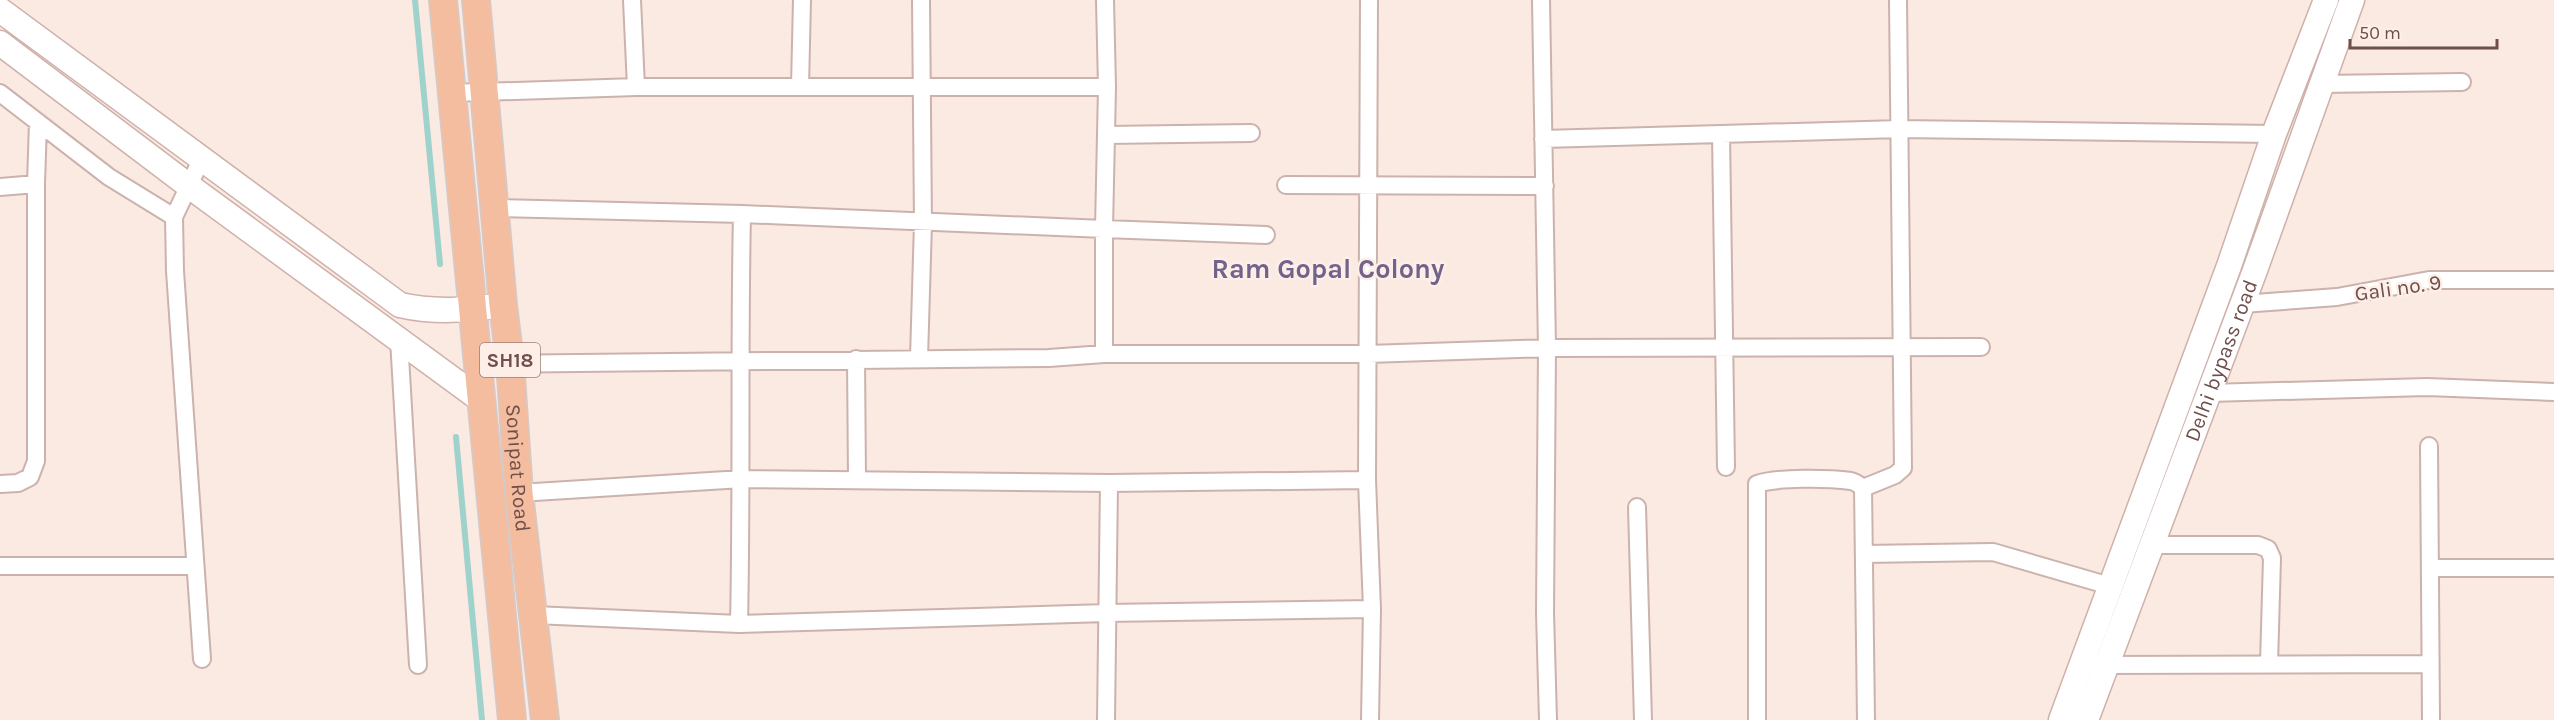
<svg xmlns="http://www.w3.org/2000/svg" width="2554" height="720" font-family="Karla,sans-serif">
  <rect width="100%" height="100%" fill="#faeae2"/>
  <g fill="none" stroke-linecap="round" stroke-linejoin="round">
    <path stroke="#a0d2cc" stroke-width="6" d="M415 0 440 264
      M456 437 482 720"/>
    <defs>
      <path id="street" d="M632 0 636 87
        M1541 0 1547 348 1545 613 1548 720
        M2322 84 2462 82
        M800 87 802 0
        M0 93 109 177 174 217
        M451 93 636 87H1107
        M1106 135 1251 133
        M1543 139 1721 134
        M202 158 174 217 175 271 202 659
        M1286 185 1545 186
        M0 187 36 184 38 122
        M496 208 742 214 1104 229 1107 87 1105 0
        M2242 304 2337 297 2429 280H2554
        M399 339 418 665
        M1104 354V229L1266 235
        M919 358 923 223 921 0
        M856 359 857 479
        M477 364 1049 358 1104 354H1368L1547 348 1981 347
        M2209 393 2427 387 2554 392
        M2429 446 2431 720
        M1726 467 1721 134 1900 129 2274 134
        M1367 480 1372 609 1370 720
        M0 484 18 483 30 477 36 461V184
        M1863 488 1895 475 1903 468 1898 0
        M1863 488 1866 720
        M519 493 742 479 1109 483 1367 480 1369 0
        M1637 507 1643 720
        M2152 545H2258L2268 549 2272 558 2269 664
        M1864 554 1993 552 2110 586
        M0 566H194
        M2430 568H2554
        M534 615 739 624 1106 613 1372 609
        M739 624C742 487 739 351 742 214
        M2098 665 2430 664
        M1106 720 1109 483
        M1757 720V484C1778 477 1828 478 1851 481 1856 482 1859 485 1863 488"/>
      <g id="secondary">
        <path d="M0 10 400 305C435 313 468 310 503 305"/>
        <path d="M0 43 189 186 481 400"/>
        <path d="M2061 720 2229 266 2274 134 2326 0"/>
        <path id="s1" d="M2086 720 2254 273 2352 0"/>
      </g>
      <g id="primary">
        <path d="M443 0 512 720"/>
        <path id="s2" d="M476 0 503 305 510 362 519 493 545 720"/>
      </g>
    </defs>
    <use href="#street" stroke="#ccb2ad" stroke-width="20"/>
    <use href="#secondary" stroke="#cfb0aa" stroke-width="27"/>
    <use href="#primary" stroke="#d4cac9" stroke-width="30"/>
    <use href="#street" stroke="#fff" stroke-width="16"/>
    <use href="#secondary" stroke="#fff" stroke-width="24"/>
    <use href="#primary" stroke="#f4bd9f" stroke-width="27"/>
  </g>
  <g text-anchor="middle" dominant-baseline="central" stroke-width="5" stroke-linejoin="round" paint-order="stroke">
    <rect fill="#fdefe8" stroke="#9a7e7a" stroke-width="1.5" x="480" y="343" width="60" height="34" rx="4.5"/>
    <g font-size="20" font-weight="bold" fill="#6f4e4b">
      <text x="510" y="360">SH18</text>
    </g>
    <g font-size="21" fill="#6f4e4b" stroke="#fdefe8">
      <text transform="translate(2398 288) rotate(-8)">Gali no. 9</text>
      <text stroke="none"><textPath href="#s1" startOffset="384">Delhi bypass road</textPath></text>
      <text stroke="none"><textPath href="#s2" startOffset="470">Sonipat Road</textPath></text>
    </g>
    <g font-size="27" font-weight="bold" fill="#73638c" stroke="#fdefe8">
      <text x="1328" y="269">Ram Gopal Colony</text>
    </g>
  </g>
  <path d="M2350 39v9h147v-9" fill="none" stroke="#6f4e4b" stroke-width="3"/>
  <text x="2359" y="39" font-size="18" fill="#6f4e4b" stroke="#fdefe8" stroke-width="4.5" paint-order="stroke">50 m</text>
</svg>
